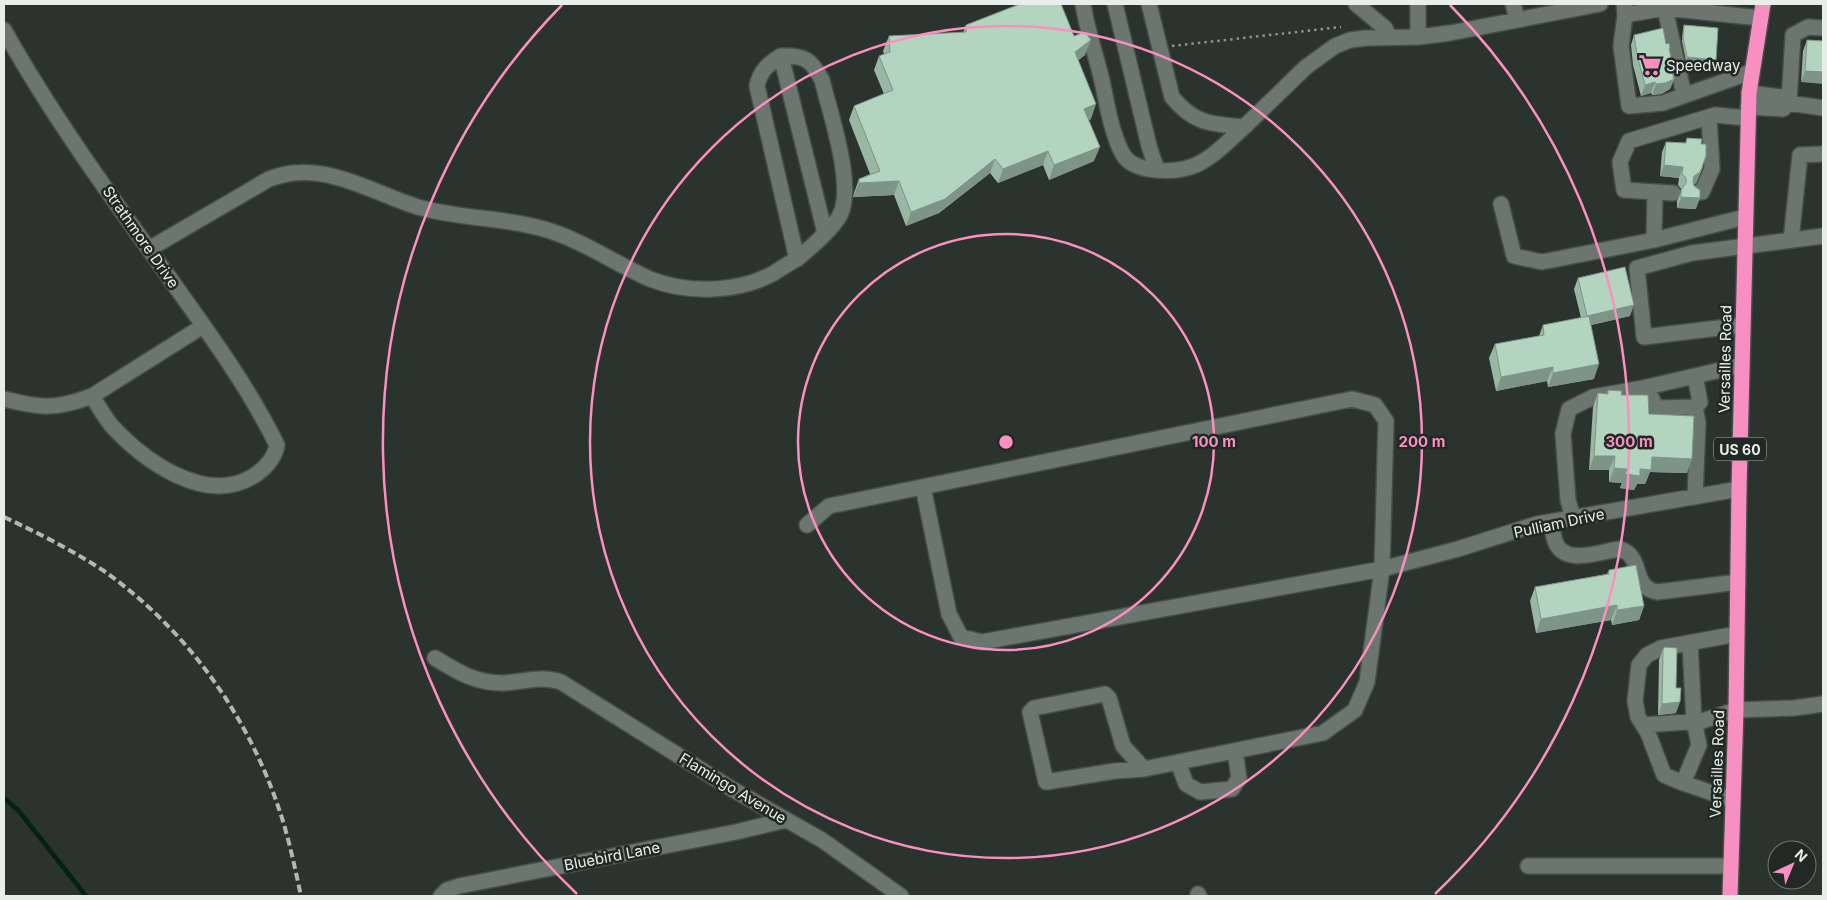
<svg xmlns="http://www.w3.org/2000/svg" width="1827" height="900" font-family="Inter,sans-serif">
  <rect width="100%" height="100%" fill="#2a332d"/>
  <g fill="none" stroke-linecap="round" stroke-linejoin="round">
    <path stroke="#042112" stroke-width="4.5" d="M4 798 18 810 86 896"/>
    <defs>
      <path id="minor" d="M1083 4C1087 30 1096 55 1102 81 1107 104 1111 130 1121 151 1126 162 1137 167 1148 169 1196 177 1212 156 1244 127 1211 124 1194 124 1172 97L1149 4
        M1115 4 1149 146 1157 170
        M1356 4 1385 28 1389 37
        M1418 4V37
        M1513 4 1517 19
        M1624 4 1625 15 1621 46 1629 106 1663 103 1751 72
        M1664 4 1684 95
        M1625 15 1665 8 1760 18
        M4 30C51 114 109 194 166 273 205 328 247 384 277 445 275 458 264 470 252 477 204 505 143 460 111 425 104 416 98 406 92 396
        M781 56C804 55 811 59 822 80 830 113 855 186 840 215 833 229 809 249 797 259L757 86C760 71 768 64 781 56Z
        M781 56 825 233
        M1749 93 1782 97 1789 103 1823 108
        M1748 107 1783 109 1789 103 1793 35 1808 27 1823 28
        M1244 127 1306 67 1335 46 1350 40 1366 38 1418 37 1450 33 1600 4
        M1655 192 1654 240 1745 217
        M1698 192H1702L1712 169 1709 117
        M1673 193 1624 190 1620 162 1629 141 1715 115 1748 118
        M1501 204 1514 256 1542 262 1654 240
        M1791 240 1800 155 1823 154
        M149 249 269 179C275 177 281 175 287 174 333 166 376 194 418 207 459 219 503 217 544 229 582 240 614 263 650 279 688 294 738 293 774 273 782 268 789 263 797 259
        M1743 325 1644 337 1637 268 1692 253 1823 236
        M1647 387 1656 408 1695 407 1700 402 1695 376
        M4 399C41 408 55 410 92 396L203 326
        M923 487 949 614 961 637 982 642 1382 569 1458 549 1537 524 1739 489
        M1695 497 1698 423 1695 407
        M1573 518 1568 500 1563 434 1569 409 1593 397 1643 388 1742 365
        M1551 522C1552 528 1553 535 1555 541 1564 567 1601 551 1620 549 1645 557 1630 588 1658 592L1738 582
        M807 525 829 506 1352 399 1375 405 1386 421 1382 569 1367 682 1355 710 1323 733 1144 769 1115 771 1046 782 1030 712 1034 708 1105 694 1109 698 1123 746 1144 769
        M435 658C458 672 475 683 503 683 523 682 542 675 561 682L732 789 822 840 901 896
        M1643 725 1702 721 1736 710 1794 708 1823 704
        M1178 762 1186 784 1200 792 1232 789 1239 778 1235 751
        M1683 783 1699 745 1694 721 1690 643
        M1733 800 1683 783 1664 775 1648 733 1638 717 1635 701 1639 665 1647 655 1661 648 1737 634
        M1528 866H1731
        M1198 894 1199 896
        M441 896 447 890 459 886 736 832 786 820"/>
      <path id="highway" d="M1730 896 1736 710 1739 489 1749 93 1763 4"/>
    </defs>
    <use href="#minor" stroke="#454e49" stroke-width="18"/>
    <use href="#highway" stroke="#454e49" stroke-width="18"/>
    <path stroke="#8b938e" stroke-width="2.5" stroke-dasharray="2.5 4" stroke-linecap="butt" d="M1172 46 1341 27"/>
    <use href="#minor" stroke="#6b766f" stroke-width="15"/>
    <use href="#highway" stroke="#f88fc1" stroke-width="15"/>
    <path stroke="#b1b8b4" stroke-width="4" stroke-dasharray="8 4" stroke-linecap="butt" d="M4 517C38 533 72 550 104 571 187 630 248 715 280 812 289 839 295 868 301 896"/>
  </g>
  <path fill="#9ab6a4" d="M966 25 1074 36 1085 55 1078 60 1091 119 1088 120 1094 161 1049 180 1043 165 998 183 990 173 939 213 906 226 894 195 853 197 854 193 859 179 870 174 849 120 854 106 884 94 874 70 879 56 884 54 883 51 889 36 963 33Z
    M1684 25 1715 63 1686 61 1682 41 1683 29Z
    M1634 35 1666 44 1670 48 1669 51 1674 79 1670 89 1661 94 1652 95 1651 93 1641 96 1633 65 1631 45Z
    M1807 40 1823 41 1801 82 1803 51Z
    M1687 138 1701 144 1703 167 1696 183 1694 184 1696 209 1677 208V201L1682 190 1678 185 1679 178 1660 176 1662 152 1666 142 1685 143Z
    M1578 278 1630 316 1591 325 1594 379 1548 387 1547 381 1496 391 1489 358 1495 344 1539 336 1543 325 1581 318 1574 289Z
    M1608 390 1621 395 1649 414 1687 473 1650 472 1645 484H1637L1634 490 1620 488 1622 483 1609 482V470H1589L1593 407 1598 393 1607 394Z
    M1609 570 1644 606 1639 620 1612 625 1611 620 1536 633 1530 601 1535 587 1607 574Z
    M1663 649 1676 713 1658 715 1659 660Z"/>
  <path fill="#7d9486" d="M1091 40 1085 55 1070 67 1075 52Z
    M1687 57 1716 60 1715 63 1686 61Z
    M1805 71 1823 72V84L1801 82Z
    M1674 79 1670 89 1661 94 1652 95 1656 84Z
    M1655 82 1651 93 1641 96 1645 85Z
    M1096 104 1091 119 1079 124 1084 109Z
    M1100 147 1094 161 1049 180 1054 165Z
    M1048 151 1043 165 998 183 1003 169Z
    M1706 156 1696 183 1690 187 1694 176Z
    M995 159 990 173 939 213 906 226 911 212Z
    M1664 165 1683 167 1679 178 1660 176Z
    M899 181 894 195 853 197 859 183Z
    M1681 197 1700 198 1696 209 1677 208Z
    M1634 305 1630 316 1583 327 1587 316Z
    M1599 364 1594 379 1548 387 1553 373Z
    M1553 367 1547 381 1496 391 1501 377Z
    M1594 456H1615L1609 470H1589Z
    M1652 457 1692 459 1687 473 1650 472 1645 484H1637L1634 490 1620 488 1625 474 1640 469Z
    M1614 468 1627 469 1622 483 1609 482Z
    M1617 605 1611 620 1536 633 1541 619Z
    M1644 606 1639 620 1612 625 1617 610Z
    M1680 702 1676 713 1658 715 1662 704Z"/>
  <path fill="#b3d4bf" stroke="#7d9486" d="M1020 4H1061L1074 36 1085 32 1091 40 1075 52 1096 104 1084 109 1100 147 1054 165 1048 151 1003 169 995 159 945 199 911 212 899 181 859 183V179L880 171 854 106 893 90 879 56 890 52 889 36 966 32V25Z
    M1684 25 1718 28 1716 60 1687 57 1683 37Z
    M1663 28 1666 44 1669 43 1670 48H1669L1673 68H1671L1674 79 1665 83 1656 84 1655 82 1645 85 1637 55 1634 35Z
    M1807 40 1823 41V72L1805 71Z
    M1687 138 1702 139 1701 144H1706V156L1700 172 1694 176 1693 181 1694 186 1700 190V198L1681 197V190L1686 183V178L1682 174 1683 167 1664 165 1666 142 1686 143Z
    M1625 267 1634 305 1587 316 1578 278Z
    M1589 316 1599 364 1553 373V367L1501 377 1495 344 1544 335 1543 325Z
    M1608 390 1622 391 1621 395H1648L1649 414 1694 416 1692 459 1652 457 1651 470 1640 469V476L1625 474 1627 469 1614 468 1615 456H1594L1598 393 1608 394Z
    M1636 565 1644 606 1617 610V605L1541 619 1535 587 1609 574V570Z
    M1665 647 1677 648 1676 688H1681L1680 702 1662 704 1663 649Z"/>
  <g fill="none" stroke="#fc8fc2" stroke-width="2.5">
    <circle cx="1006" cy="442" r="208"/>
    <circle cx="1006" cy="442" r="416"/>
    <path d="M577 894A623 623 0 0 1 562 5M1450 5A623 623 0 0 1 1435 894"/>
  </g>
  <defs>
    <symbol id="supermarket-bare" viewBox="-9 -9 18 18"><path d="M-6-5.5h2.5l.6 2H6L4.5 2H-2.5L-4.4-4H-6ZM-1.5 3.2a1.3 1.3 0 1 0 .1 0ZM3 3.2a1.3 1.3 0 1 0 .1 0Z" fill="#fc8fc2" stroke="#202924" stroke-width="2.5" paint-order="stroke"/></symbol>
  </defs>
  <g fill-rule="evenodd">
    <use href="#supermarket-bare" x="1634" y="49" width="32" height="32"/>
  </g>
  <g text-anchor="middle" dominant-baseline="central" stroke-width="5" stroke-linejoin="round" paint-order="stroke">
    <rect fill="#202924" stroke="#acb3af" stroke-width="1" x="1714" y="437.5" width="52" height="23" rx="4"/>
    <g font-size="14" font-weight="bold" fill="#e8eeea">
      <text x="1740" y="449">US 60</text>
    </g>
    <g font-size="15" fill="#e8eeea" stroke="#202924" text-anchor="start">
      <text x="1666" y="65">Speedway</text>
    </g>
    <g font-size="15" fill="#e8eeea" stroke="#202924">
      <text transform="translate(141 237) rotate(55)">Strathmore Drive</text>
      <text transform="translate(1725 359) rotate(-89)">Versailles Road</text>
      <text transform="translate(1559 523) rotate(-12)">Pulliam Drive</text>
      <text transform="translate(1717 764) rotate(-88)">Versailles Road</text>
      <text transform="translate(733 788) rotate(31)">Flamingo Avenue</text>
      <text transform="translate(612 856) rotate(-11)">Bluebird Lane</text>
    </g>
  </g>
  <circle cx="1006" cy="442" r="8" fill="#fc8fc2" stroke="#202924" stroke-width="2.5"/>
  <g font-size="15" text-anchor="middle" font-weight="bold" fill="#fc8fc2" stroke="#202924" stroke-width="5" stroke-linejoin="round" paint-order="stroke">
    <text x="1214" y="447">100 m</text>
    <text x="1422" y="447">200 m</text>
    <text x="1629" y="447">300 m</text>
  </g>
  <rect width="1827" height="900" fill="none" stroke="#e8eeea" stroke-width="10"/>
  <g transform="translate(1792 865) rotate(44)"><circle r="24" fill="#202924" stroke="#707873"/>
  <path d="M0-4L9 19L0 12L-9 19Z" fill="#fc8fc2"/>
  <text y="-8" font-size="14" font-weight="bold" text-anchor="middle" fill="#e8eeea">N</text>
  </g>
</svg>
